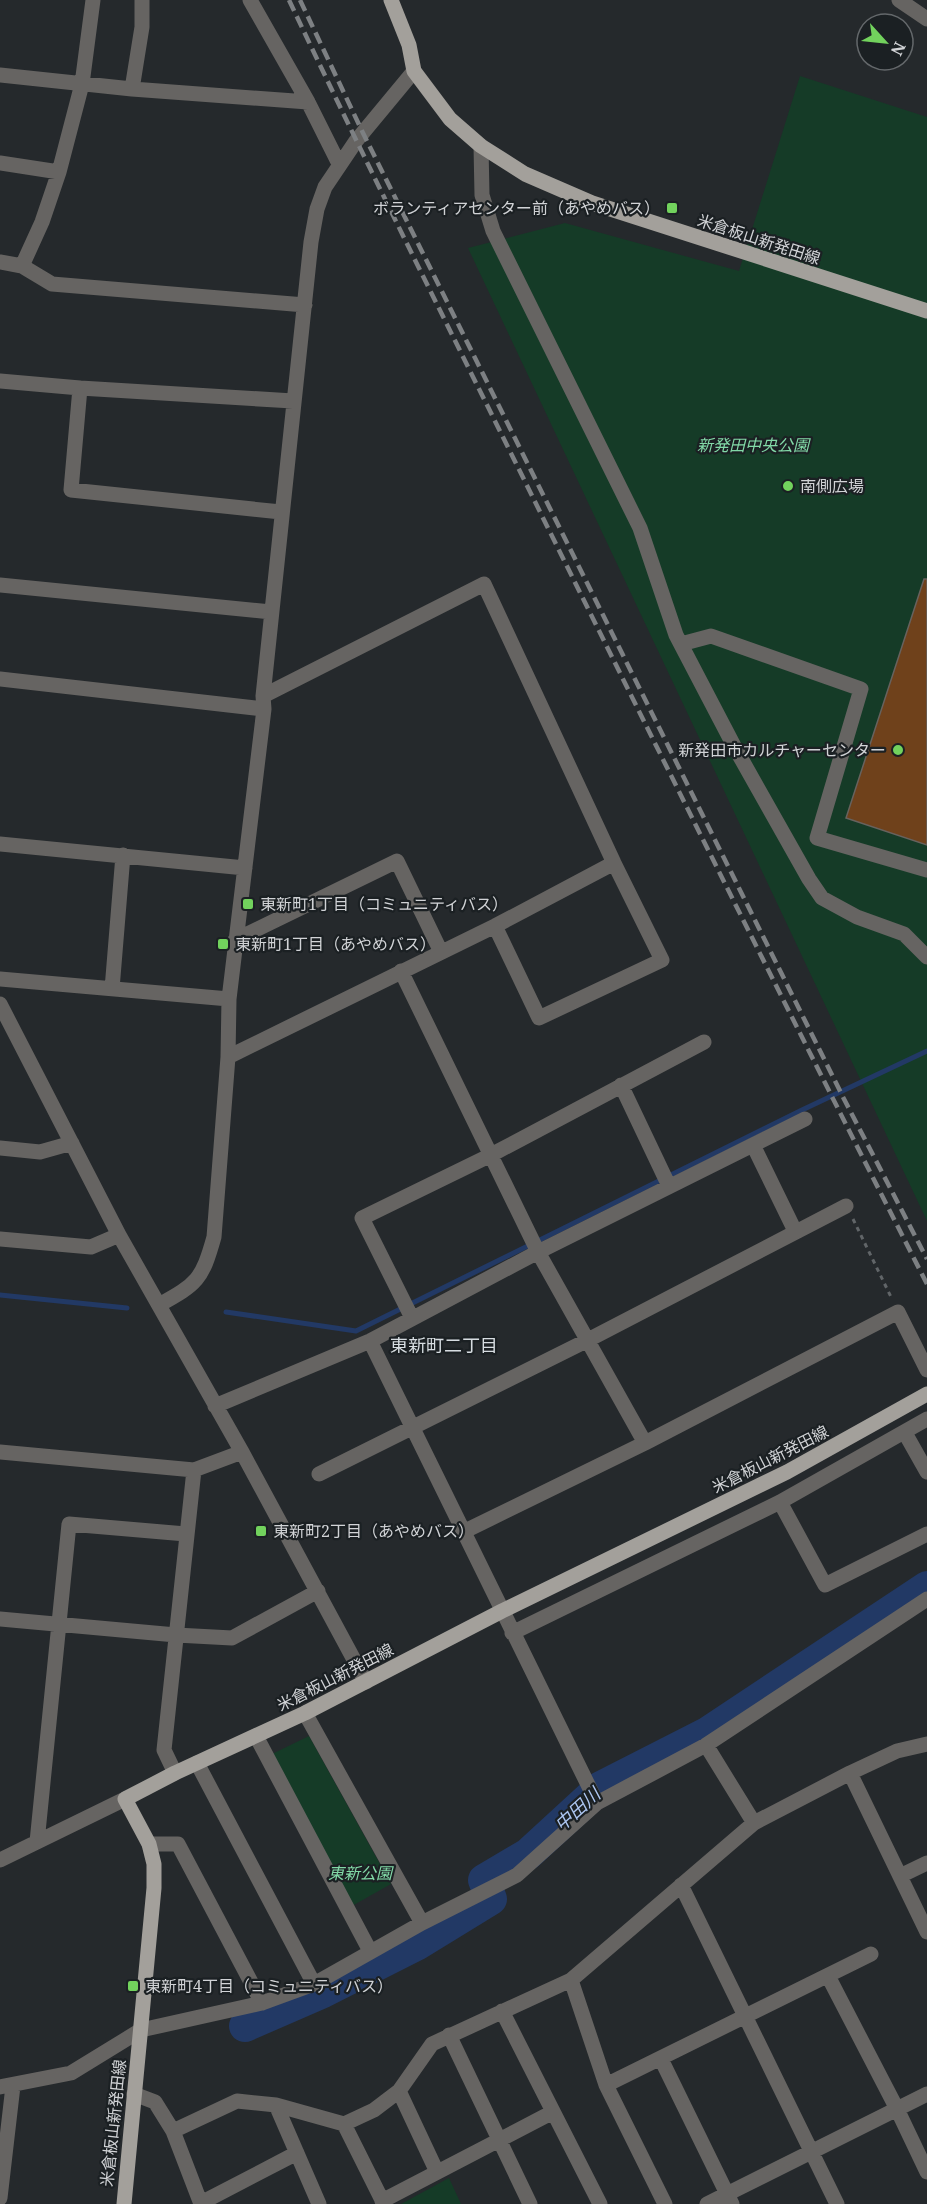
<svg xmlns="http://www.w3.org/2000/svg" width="927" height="2204" font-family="'Noto Serif','Noto Sans JP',serif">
  <rect width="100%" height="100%" fill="#25292c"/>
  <path fill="#153b27" d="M800 76 927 117V1221L468 248 565 223 739 271Z
    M309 1736 391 1884 352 1906 272 1754Z
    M449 2178 461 2204H401Z"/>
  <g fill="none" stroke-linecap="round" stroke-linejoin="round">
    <path stroke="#223965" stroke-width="5" d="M0 1295 127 1308
      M226 1312 356 1331 802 1110 927 1051"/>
    <path stroke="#223965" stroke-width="32" d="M245 2026 323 1992 416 1945 491 1899 484 1880 528 1854 601 1787 707 1733 927 1587"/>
  </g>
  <path fill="#6f411b" stroke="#67625e" stroke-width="1.5" d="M924 579H927V845L846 818Z"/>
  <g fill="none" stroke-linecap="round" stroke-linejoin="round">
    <path stroke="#616568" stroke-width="3" stroke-dasharray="4.5 4.5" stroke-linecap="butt" d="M853 1219 892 1299"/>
    <path stroke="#666462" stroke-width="15" d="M250 0 308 102 339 164
      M899 0 927 19
      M0 75 132 89 308 102
      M132 89 142 27V0
      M481 146 482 195 493 231 640 528 676 635 734 746 809 879 822 898 857 917 904 934 927 957
      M0 163 59 172
      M0 262 22 266 42 222 59 172 82 84 93 0
      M22 266 52 284 305 305
      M0 381 80 388 293 401
      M80 388 71 490 281 512
      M0 585 271 612
      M681 644 711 636 861 689 817 838 927 870
      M0 679 264 709
      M263 696 484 584 614 863 662 960 539 1018 495 926
      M0 844 245 868
      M235 940 397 861 441 952
      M401 971 538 1252 645 1443
      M0 979 229 999
      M112 989 123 855
      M0 1004 119 1235 242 1452 366 1682
      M228 1057 495 926 614 863
      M621 1085 669 1186
      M753 1145 795 1231
      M0 1148 40 1152 72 1143
      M0 1239 91 1247 119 1235
      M159 1305C197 1284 202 1280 214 1237L228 1057 229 999 264 709 263 696 311 242 317 209 325 187 356 141 414 71
      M412 1318 362 1218 489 1156 704 1042
      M370 1341 597 1803
      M215 1406 370 1341 538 1252 805 1119
      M905 1433 927 1472
      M0 1452 194 1470
      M319 1474 588 1340 846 1206
      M780 1502 825 1585 927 1534
      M463 1532 645 1443 898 1312 927 1370
      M0 1619 176 1635 232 1638 318 1591
      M512 1633 780 1502 927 1419
      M305 1713 422 1923
      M256 1736 370 1951
      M706 1745 754 1823
      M197 1763 314 1984
      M175 1773 164 1750 194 1470 242 1452
      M850 1773 927 1932
      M37 1842 69 1524 186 1534
      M149 1844H178L262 2003
      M0 1860 125 1799
      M900 1876 927 1863
      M681 1885 837 2204
      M828 1976 897 2109 927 2172
      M571 1980 606 2085 665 2204
      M502 2011 600 2204
      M449 2035 530 2204
      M661 2059 732 2204
      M606 2085 871 1954
      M0 2087 71 2073 141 2030 262 2003 314 1984 422 1923 517 1875 597 1803 706 1745 927 1599
      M399 2091 437 2172
      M134 2094 155 2102 173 2131 201 2204
      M276 2105 319 2204
      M344 2124 384 2204
      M173 2131 237 2101 276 2105 344 2124 374 2110 399 2091 432 2044 571 1980 754 1823 850 1773 897 1751 927 1744
      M0 2198 13 2086
      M382 2201 553 2112
      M201 2203 297 2153
      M707 2204 927 2094"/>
    <path stroke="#a3a09b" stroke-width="15" d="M391 0 409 45 414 71 450 119 481 146 525 174 592 203 927 311
      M124 2204 154 1888V1864L149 1844 125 1799 175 1773 305 1713 502 1611 787 1472 927 1394"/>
    <path stroke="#7d8083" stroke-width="4.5" stroke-dasharray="12 6" stroke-linecap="butt" d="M289 0C373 178 462 354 549 530 674 782 799 1033 927 1284
      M300 0 363 133 844 1099 927 1259"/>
  </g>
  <g fill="#72d25d" stroke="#1b2023" stroke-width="2">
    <rect x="666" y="202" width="12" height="12" rx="3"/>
    <circle cx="788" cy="486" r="6"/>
    <circle cx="898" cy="750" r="6"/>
    <rect x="242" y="898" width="12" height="12" rx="3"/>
    <rect x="217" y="938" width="12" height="12" rx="3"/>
    <rect x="255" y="1525" width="12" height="12" rx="3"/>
    <rect x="127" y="1980" width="12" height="12" rx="3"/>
  </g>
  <g text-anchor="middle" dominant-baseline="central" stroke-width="4.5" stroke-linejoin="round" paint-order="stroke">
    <g font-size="16" fill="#d1d3d6" stroke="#1b2023" text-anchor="start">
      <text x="660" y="208" text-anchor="end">ボランティアセンター前（あやめバス）</text>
      <text x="800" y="486">南側広場</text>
      <text x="886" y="750" text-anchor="end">新発田市カルチャーセンター</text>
      <text x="260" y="904">東新町1丁目（コミュニティバス）</text>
      <text x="235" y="944">東新町1丁目（あやめバス）</text>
      <text x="273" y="1531">東新町2丁目（あやめバス）</text>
      <text x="145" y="1986">東新町4丁目（コミュニティバス）</text>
    </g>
    <g font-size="16" fill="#d1d3d6" stroke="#1b2023">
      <text transform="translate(759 239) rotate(18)">米倉板山新発田線</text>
      <text transform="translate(770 1459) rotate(-27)">米倉板山新発田線</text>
      <text transform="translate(335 1677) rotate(-27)">米倉板山新発田線</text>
      <text transform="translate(113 2123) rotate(-84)">米倉板山新発田線</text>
    </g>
    <g font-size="16" font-style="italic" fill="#82d9a7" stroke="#1b2023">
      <text x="753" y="445">新発田中央公園</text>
      <text x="360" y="1873">東新公園</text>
    </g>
    <g font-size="18" fill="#d7dde1" stroke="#1b2023">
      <text x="444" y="1345">東新町二丁目</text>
    </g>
    <g font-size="18" font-style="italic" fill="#adc6f1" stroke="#1b2023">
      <text transform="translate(577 1809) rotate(-42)">中田川</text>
    </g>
  </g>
  <g transform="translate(885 42) rotate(117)"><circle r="28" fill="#1b2023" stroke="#64686b" stroke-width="1.5"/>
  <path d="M0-4.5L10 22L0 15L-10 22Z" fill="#72d25d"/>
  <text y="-9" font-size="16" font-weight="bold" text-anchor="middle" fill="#d1d3d6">N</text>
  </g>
</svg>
